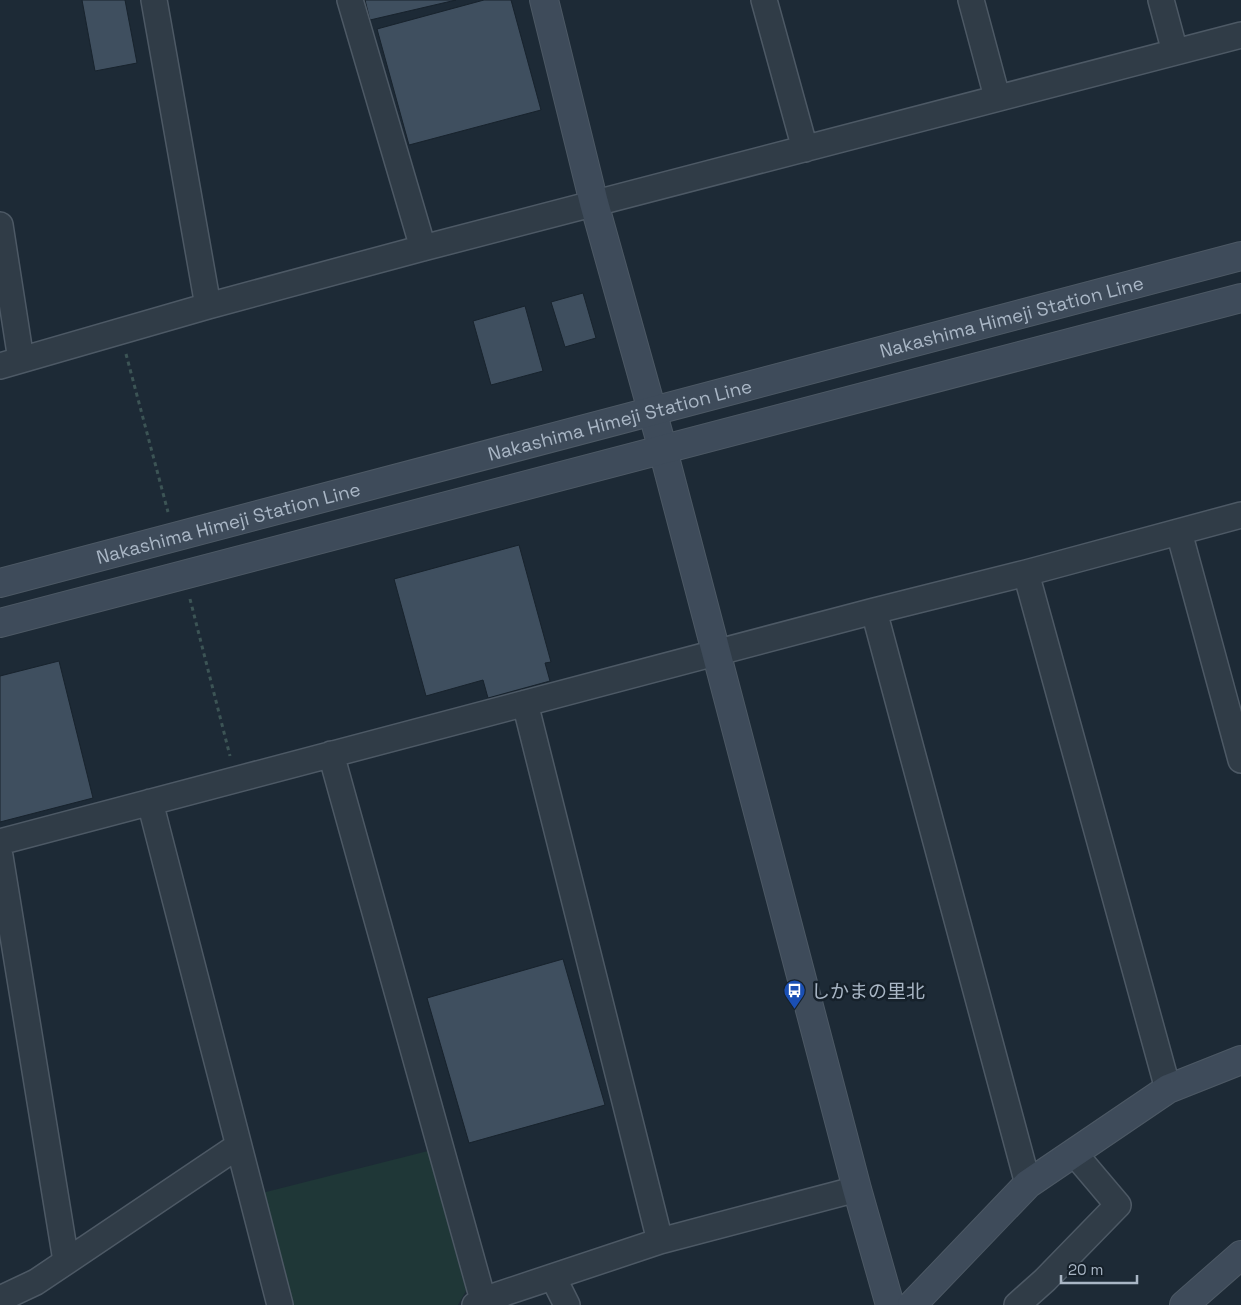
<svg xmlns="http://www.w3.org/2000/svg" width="1241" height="1305" font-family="'Space Grotesk','Noto Sans JP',sans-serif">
  <rect width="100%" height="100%" fill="#1d2a36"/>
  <path fill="#1f3737" d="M428 1151 466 1291 458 1305H292L262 1193Z"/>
  <path fill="#3f4f5f" stroke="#18232d" d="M82 0H125L137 63 95 71Z
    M365 0H456L370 20Z
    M484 0H511L541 110 409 145 377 29Z
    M583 293 596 338 565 347 551 302Z
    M525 306 543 371 491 385 473 321Z
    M519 545 551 662 545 663 550 681 488 698 483 680 426 696 394 579Z
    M59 661 93 798 0 822V676Z
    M563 959 605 1105 469 1143 427 998Z"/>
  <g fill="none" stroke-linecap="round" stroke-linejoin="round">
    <defs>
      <path id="street" d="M154 0 208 306
        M350 0 423 248
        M764 0 805 149
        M971 0 997 97
        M1161 0 1175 52
        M0 225 21 360
        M0 366 208 306 423 248 1241 35
        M1179 532 1241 760
        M1026 573 1168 1089
        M874 611 1028 1184
        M525 703 660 1241
        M331 754 483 1300
        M150 802 280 1305
        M0 842 874 611 1026 573 1241 515
        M0 856 66 1261
        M553 1277 567 1305
        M0 1299 36 1282 238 1146
        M475 1305 483 1300 660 1241 857 1189
        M1017 1305 1045 1280 1118 1205 1074 1153"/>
      <g id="secondary">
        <path d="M544 0 594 203 663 450 857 1189 890 1305"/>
        <path id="s1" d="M0 583 1241 256"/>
        <path d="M0 623 1241 298"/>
        <path d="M912 1305 1028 1184 1168 1089 1241 1060"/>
        <path d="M1184 1305 1241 1255"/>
      </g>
    </defs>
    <use href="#street" stroke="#4d5965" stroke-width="28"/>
    <use href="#secondary" stroke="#4d5965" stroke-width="30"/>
    <path stroke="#3c5455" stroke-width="3" stroke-dasharray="4 4" stroke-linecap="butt" d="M126 354 168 512
      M190 599 230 756"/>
    <use href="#street" stroke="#303c47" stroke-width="25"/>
    <use href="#secondary" stroke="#3e4b5a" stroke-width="28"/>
  </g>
  <defs>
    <symbol id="bus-pin" viewBox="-11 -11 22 30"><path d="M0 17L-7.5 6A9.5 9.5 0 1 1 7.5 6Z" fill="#1a4fb4" stroke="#16212b"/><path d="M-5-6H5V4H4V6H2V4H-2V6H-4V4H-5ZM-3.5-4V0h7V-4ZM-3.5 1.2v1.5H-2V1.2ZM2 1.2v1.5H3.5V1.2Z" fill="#fff"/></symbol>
  </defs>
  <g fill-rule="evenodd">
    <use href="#bus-pin" x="782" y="978" width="25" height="34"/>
  </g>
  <g text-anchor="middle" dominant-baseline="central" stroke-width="5" stroke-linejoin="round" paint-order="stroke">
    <g font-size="19" fill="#a9b6c5" stroke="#16212b">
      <text stroke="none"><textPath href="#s1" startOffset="1046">Nakashima Himeji Station Line</textPath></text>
      <text stroke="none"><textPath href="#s1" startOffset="641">Nakashima Himeji Station Line</textPath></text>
      <text stroke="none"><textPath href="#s1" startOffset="236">Nakashima Himeji Station Line</textPath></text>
    </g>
    <g font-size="19" fill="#a9b6c5" stroke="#16212b" text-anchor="start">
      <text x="811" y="991">しかまの里北</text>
    </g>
  </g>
  <path d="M1061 1275v8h76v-8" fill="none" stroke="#a9b6c5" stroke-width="2.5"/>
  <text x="1068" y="1275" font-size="15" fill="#a9b6c5" stroke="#16212b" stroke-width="4" paint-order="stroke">20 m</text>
</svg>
